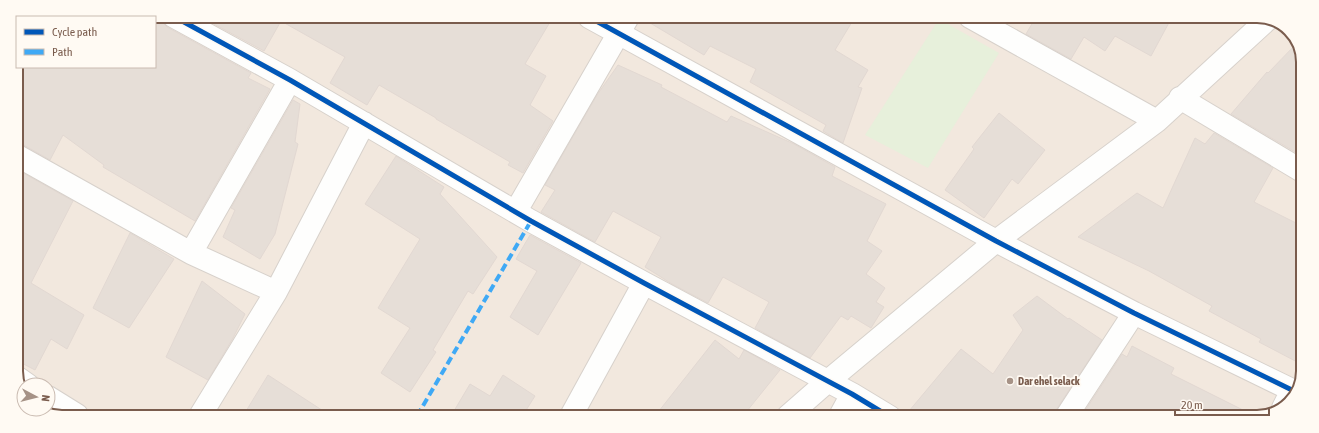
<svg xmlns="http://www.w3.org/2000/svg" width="1319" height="433" font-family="'Asap Condensed',sans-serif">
  <rect width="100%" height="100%" fill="#f9f5f0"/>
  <path fill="#f2e8de" d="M62 16 1269 18 1293 34 1303 58 1301 383 1285 407 1258 417 50 415 40 409H48V385H24V395L16 375V61L17 59V67H155V17H59Z"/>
  <path fill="#e7f0db" d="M939 19 999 53 928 168 865 135Z"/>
  <path fill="#e6ded7" stroke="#e2d8d2" d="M155 16H161L162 22 167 27 251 73 248 78 270 89 195 221 103 167 104 165 63 135 50 160 22 144 16 143V67H155Z
    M199 16 553 17 525 64 546 76 530 105 553 121 523 173 508 165 510 162 436 119V118L379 85 367 105 330 83 345 57 281 21 264 51Z
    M640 17H855L835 50 868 70 858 87 862 88 843 143 823 131 826 125 750 82 756 69 710 46 704 55Z
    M1036 17H1172L1151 56 1115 36 1105 51 1084 37 1071 59 1026 34Z
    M1297 43 1303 58 1302 156 1231 114 1267 72 1268 73Z
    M618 65 662 85 661 87 727 122 731 116 794 144 835 167 832 176 886 204 867 241 882 251 866 274 885 288 876 302 884 307 871 328 851 316 848 320 841 316 810 358 755 328 769 302 723 277 708 303 672 284 645 267 661 237 613 211 595 242 541 212 555 190 545 185 597 95Z
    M293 100 300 104 295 142 298 144 275 234 260 259 223 237 235 210 231 208Z
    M999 113 1045 150 1018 184 1012 179 984 218 945 190 974 149 972 147Z
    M1214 133 1273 168 1254 202 1302 226 1301 364 1259 342 1261 339 1209 311 1212 306 1149 271 1078 237 1137 193 1163 208 1195 138 1205 144Z
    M396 156 444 187 440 194 497 257 473 294 468 291 433 350 436 352 410 392 381 373 410 328 378 308 420 239 365 204Z
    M16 169 73 201 31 283 84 315 67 349 51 339 35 370 16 360Z
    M130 233 174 259 129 328 93 308Z
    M530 235 581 263 538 335 510 317 537 271 516 259Z
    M202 281 245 314 233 338 208 380 166 357Z
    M1037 296 1068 319 1069 318 1102 340 1056 410 1054 417H904L961 349 993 374 1023 330 1013 315Z
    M715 340 739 359 744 350 780 370 743 416H655Z
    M1132 346 1174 368 1171 374 1257 417H1081L1122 354 1127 357Z
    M268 375 331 416H243Z
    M503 375 535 396 523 415 524 416H451L470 384 490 396Z"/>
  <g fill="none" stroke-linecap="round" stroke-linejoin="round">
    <defs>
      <path id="minor" d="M173 16 290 80 531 221 644 283 852 394 890 417
        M589 17 996 241 1134 313 1296 392
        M970 17 1157 121
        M1180 98 1302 171
        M16 155 191 253 290 80
        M516 211 628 17
        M191 253 276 292
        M18 378 28 385
        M48 397 77 415
        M1283 408 1292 390
        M200 416 276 292 364 123
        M571 416 644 283
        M788 416 828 381 996 241 1157 121 1269 18
        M840 416 852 394
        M1066 417 1134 313"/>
    </defs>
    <use href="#minor" stroke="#d7d1cb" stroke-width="24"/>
    <use href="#minor" stroke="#fefefd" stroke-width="22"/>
    <path stroke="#3fa9f5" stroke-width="4" stroke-dasharray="8 4" stroke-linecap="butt" d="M417 416 531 221"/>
    <defs>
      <path id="cycleway" d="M173 16 290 80 531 221 644 283 852 394 890 417
        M589 17 996 241 1134 313 1296 392"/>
    </defs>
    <use href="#cycleway" stroke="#fffaf3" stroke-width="8"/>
    <use href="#cycleway" stroke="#0057b8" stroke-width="5"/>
  </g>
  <circle fill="#a69286" stroke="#fffaf3" stroke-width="1.5" cx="1010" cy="381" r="4"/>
  <g text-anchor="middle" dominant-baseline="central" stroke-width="3.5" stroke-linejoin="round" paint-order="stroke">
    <g font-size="11" font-weight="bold" fill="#7a5c4d" stroke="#fffaf3" text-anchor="start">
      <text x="1018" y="381">Dar ehel selack</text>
    </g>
  </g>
  <path d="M0 0H1319V433H0ZM62 23H1257A39 39 0 0 1 1296 62V371A39 39 0 0 1 1257 410H62A39 39 0 0 1 23 371V62A39 39 0 0 1 62 23Z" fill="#fffaf3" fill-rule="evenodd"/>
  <path fill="none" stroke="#7a5c4d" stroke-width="2" d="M62 23H1257A39 39 0 0 1 1296 62V371A39 39 0 0 1 1257 410H62A39 39 0 0 1 23 371V62A39 39 0 0 1 62 23Z"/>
  <rect x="16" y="16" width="140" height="52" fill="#fffaf3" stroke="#cabbb1"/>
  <rect x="24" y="29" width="20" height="6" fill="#0057b8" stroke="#cabbb1"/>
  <text x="52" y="36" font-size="12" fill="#7a5c4d">Cycle path</text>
  <rect x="24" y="49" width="20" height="6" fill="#3fa9f5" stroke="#cabbb1"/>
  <text x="52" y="56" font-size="12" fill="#7a5c4d">Path</text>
  <g transform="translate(36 397) rotate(97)"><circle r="19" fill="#fffaf3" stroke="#cabbb1"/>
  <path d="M0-3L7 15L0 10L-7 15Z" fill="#a69286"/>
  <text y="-6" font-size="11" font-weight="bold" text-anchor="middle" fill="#7a5c4d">N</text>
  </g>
  <path d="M1175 409v6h94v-6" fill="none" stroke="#7a5c4d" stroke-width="2"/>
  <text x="1181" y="409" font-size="12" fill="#7a5c4d" stroke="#fffaf3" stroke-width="3" paint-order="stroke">20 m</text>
</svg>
